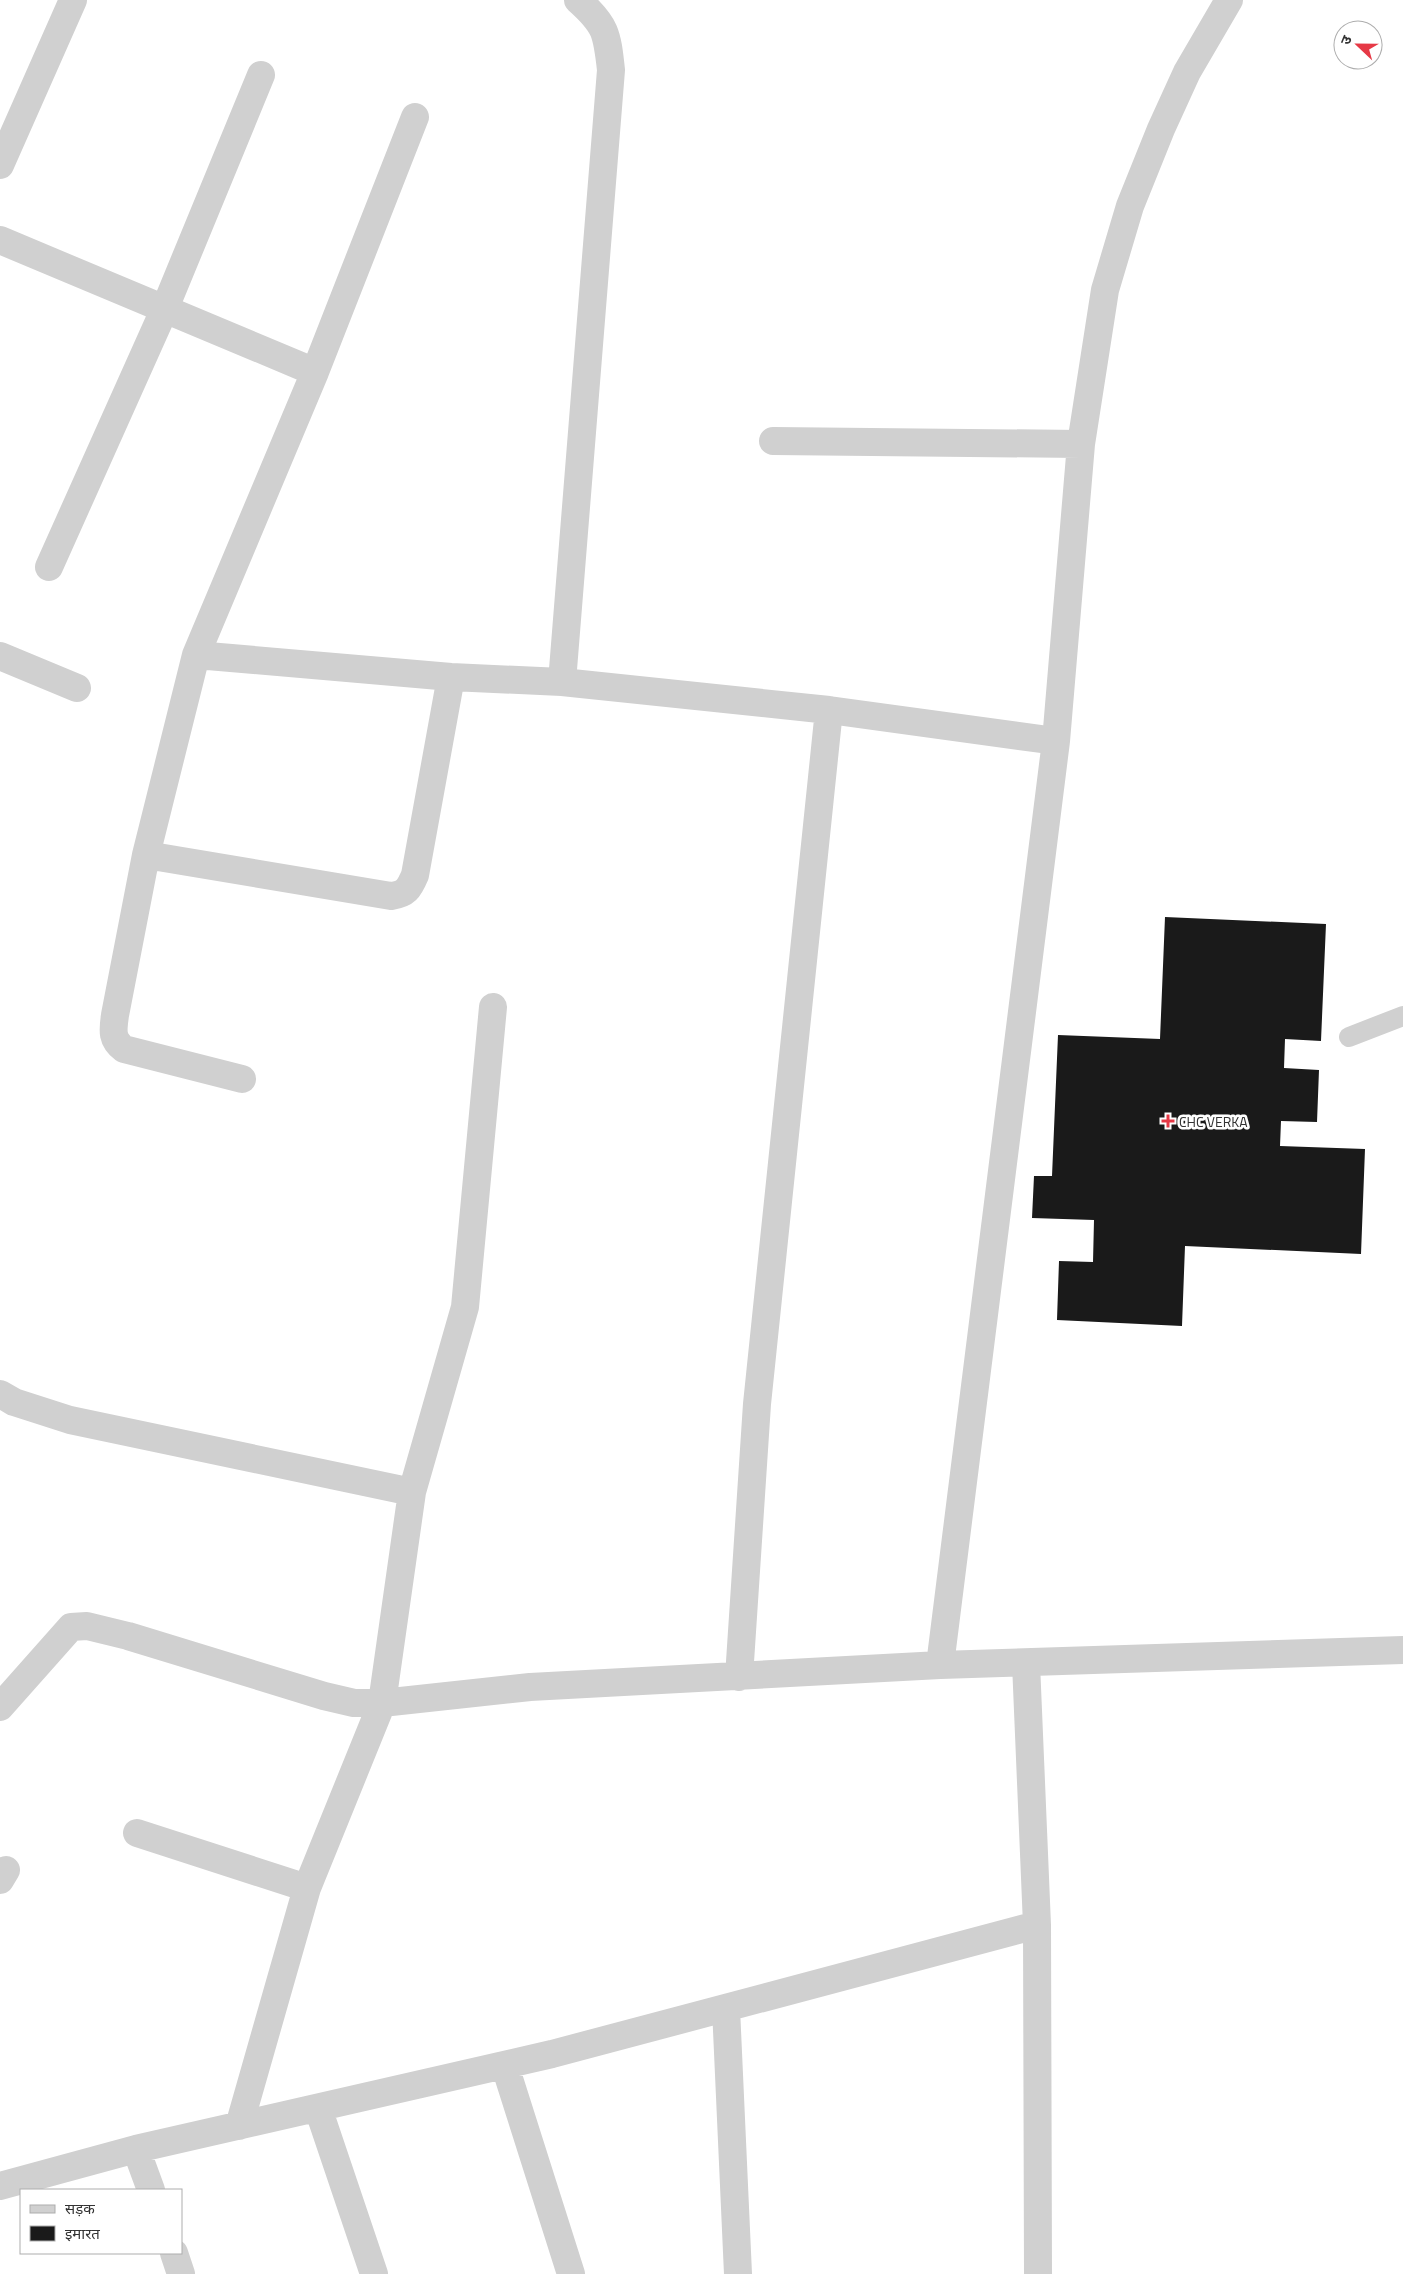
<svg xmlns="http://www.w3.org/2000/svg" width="1403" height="2274" font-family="'Titillium Web','Noto Sans Devanagari',sans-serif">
  <rect width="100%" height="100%" fill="#fff"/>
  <path fill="#1a1a1a" d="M1165 917 1326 924 1321 1041 1285 1039 1284 1068 1319 1070 1317 1122 1281 1121 1280 1146 1365 1149 1361 1254 1185 1246 1182 1326 1057 1320 1059 1261 1093 1262 1094 1220 1032 1218 1034 1176H1052L1058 1035 1160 1039Z"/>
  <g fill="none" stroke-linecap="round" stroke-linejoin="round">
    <path stroke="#d0d0d0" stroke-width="20" d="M1349 1037 1403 1016"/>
    <path stroke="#d0d0d0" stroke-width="28" d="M0 165 73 0
      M0 240 315 372
      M773 441 1081 444
      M49 567 165 308 261 75
      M196 655 451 677 562 682 829 710 1056 741
      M0 656 77 688
      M562 682 611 70C607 33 606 25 578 0
      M146 855 391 896C406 894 409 889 415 875L451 677
      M242 1079 124 1049C111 1039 113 1030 115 1015L146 855 196 655 315 372 415 117
      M0 1394 14 1402 70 1420 412 1492
      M1026 1663 1037 1925 1038 2274
      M940 1665 1056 741 1081 444 1105 290 1130 206 1161 129 1187 72 1229 0
      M739 1677 757 1404 829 710
      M0 1707 71 1627 87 1626 128 1636 324 1696 354 1703H382L530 1687 940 1665 1403 1650
      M137 1833 307 1888
      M0 1880 6 1870
      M726 2008 738 2274
      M505 2066 571 2274
      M318 2108 374 2274
      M239 2126 307 1888 382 1703 412 1492 465 1307 493 1007
      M136 2149 151 2190
      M0 2186 136 2149 552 2054 1037 1925
      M174 2253 181 2274"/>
  </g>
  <path fill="#e63946" stroke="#fff" stroke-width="2" d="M1165.5 1113.5h5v5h5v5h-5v5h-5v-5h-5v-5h5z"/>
  <g text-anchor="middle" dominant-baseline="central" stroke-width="5" stroke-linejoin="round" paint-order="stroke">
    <g font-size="14" fill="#333" stroke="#fff" text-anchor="start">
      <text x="1179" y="1121">CHC VERKA</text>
    </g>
  </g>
  <rect x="20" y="2189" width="162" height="65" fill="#ffffff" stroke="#adadad"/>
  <rect x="30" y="2205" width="25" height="8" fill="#d0d0d0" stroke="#adadad"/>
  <text x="65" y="2214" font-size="15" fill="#333333">सड़क</text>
  <rect x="30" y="2226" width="25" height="15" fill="#1a1a1a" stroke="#adadad"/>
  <text x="65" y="2239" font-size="15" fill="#333333">इमारत</text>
  <g transform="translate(1358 45) rotate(292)"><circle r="24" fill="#ffffff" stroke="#adadad"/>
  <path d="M0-4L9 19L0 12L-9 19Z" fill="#e63946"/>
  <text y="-8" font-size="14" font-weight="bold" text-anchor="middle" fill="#333333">उ</text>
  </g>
</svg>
